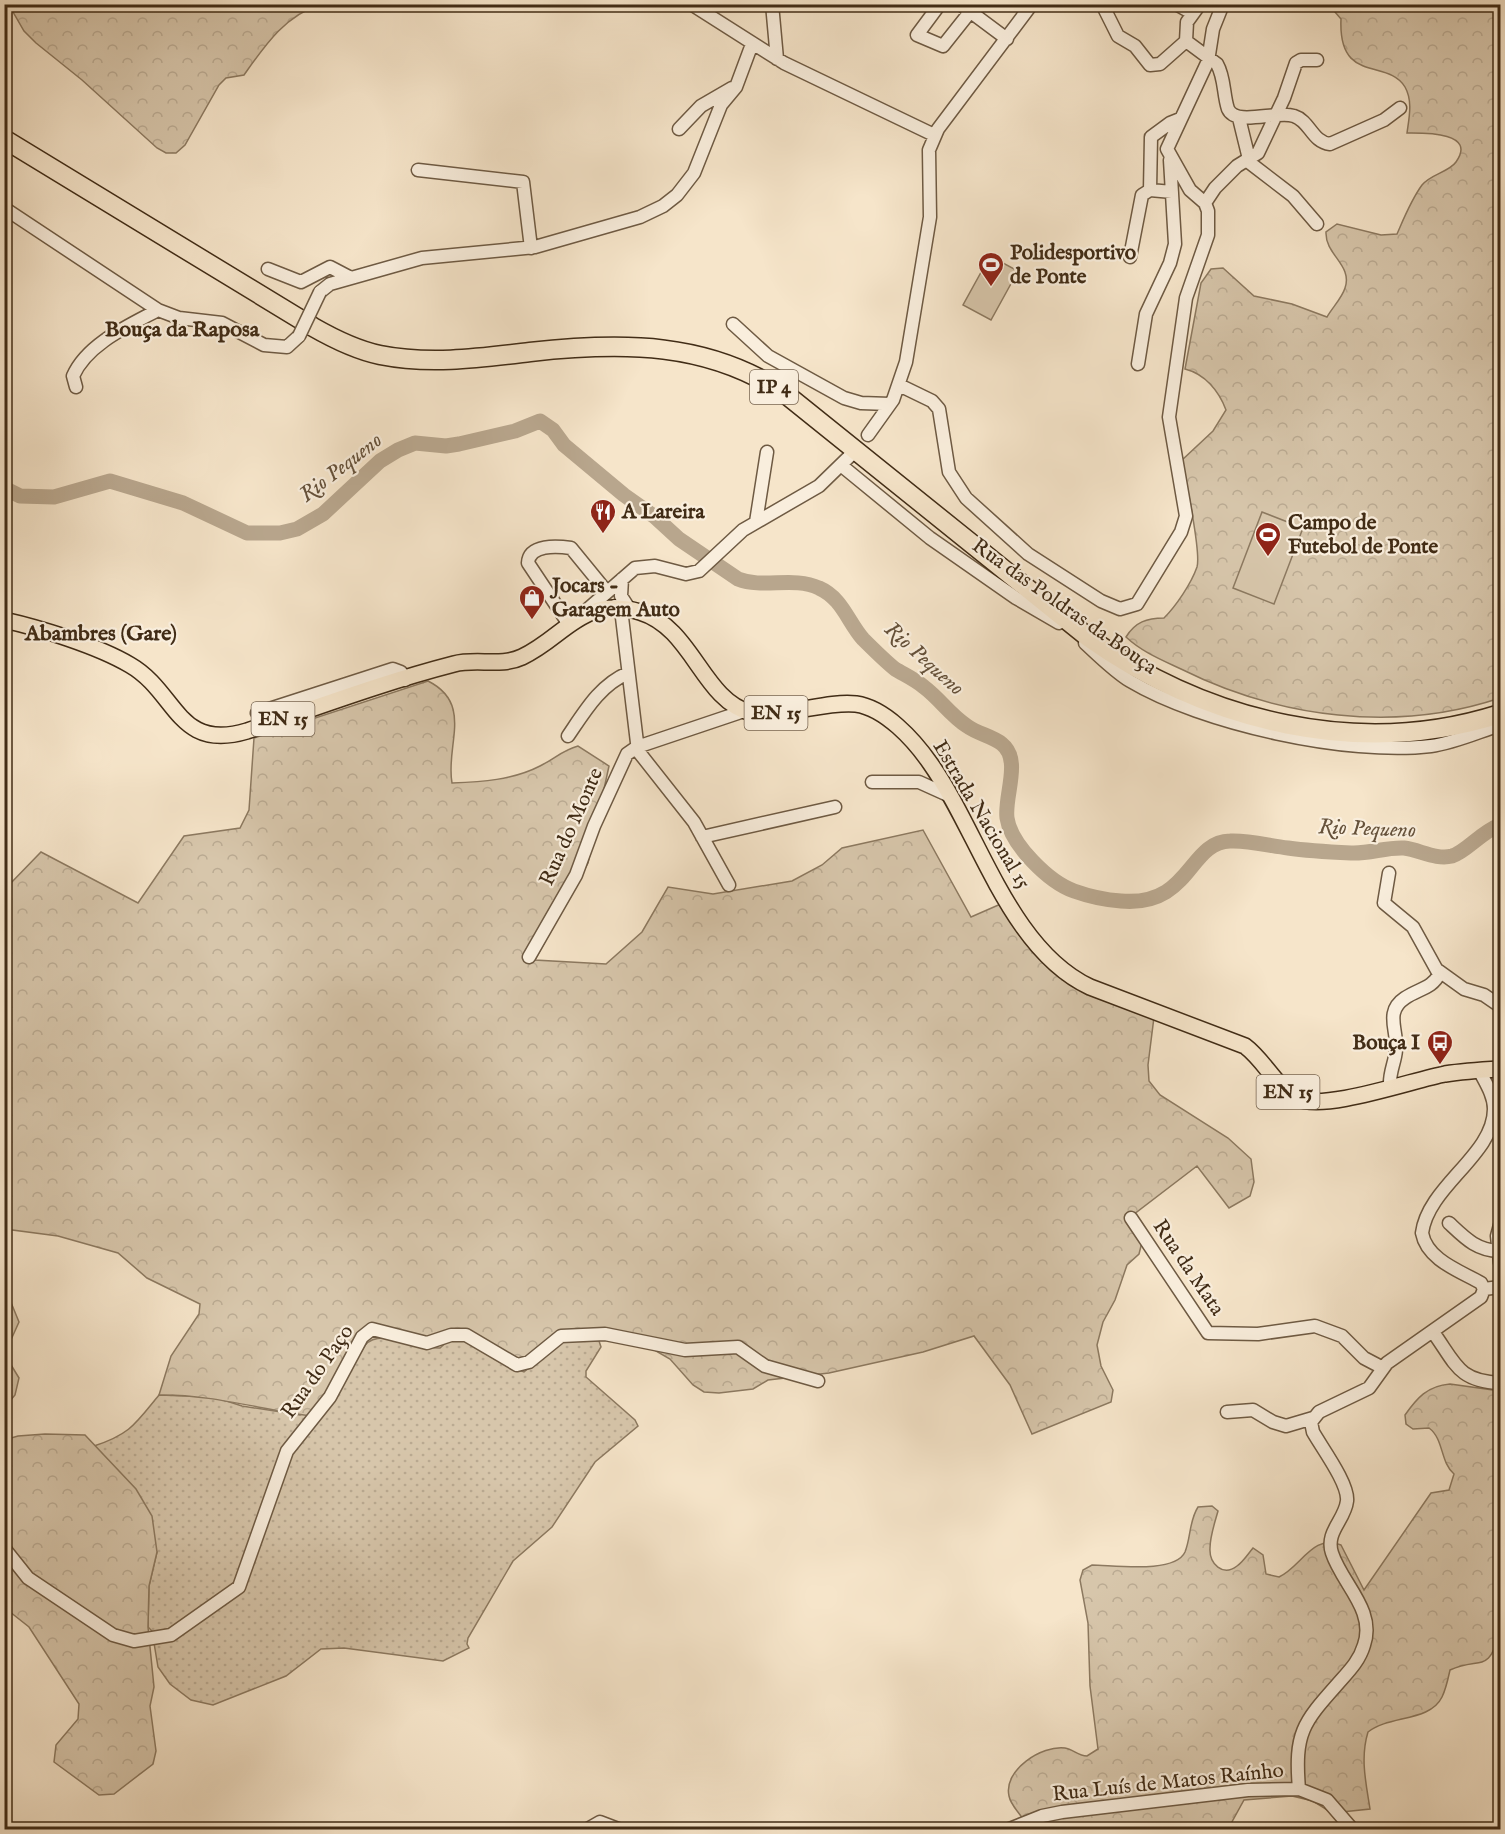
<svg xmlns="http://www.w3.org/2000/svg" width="1505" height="1834" font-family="'IM FELL English',serif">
  <defs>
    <pattern id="grass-dots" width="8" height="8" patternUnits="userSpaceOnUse" patternTransform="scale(1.5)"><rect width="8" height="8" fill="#d7c6ab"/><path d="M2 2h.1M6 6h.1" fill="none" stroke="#baaa92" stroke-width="1.8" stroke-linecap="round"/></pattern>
    <pattern id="forest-crowns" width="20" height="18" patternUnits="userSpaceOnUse" patternTransform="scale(1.5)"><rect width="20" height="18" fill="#d7c6ab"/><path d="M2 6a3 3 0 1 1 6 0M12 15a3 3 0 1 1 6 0" fill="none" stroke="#baaa92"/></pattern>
  </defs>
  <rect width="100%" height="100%" fill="#f6e5ca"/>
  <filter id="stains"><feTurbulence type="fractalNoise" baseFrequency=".00333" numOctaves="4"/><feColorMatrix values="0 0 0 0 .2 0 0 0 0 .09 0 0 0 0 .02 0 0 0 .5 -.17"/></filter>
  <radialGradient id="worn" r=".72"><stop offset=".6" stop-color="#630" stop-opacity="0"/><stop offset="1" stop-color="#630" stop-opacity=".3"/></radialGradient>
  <path fill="url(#grass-dots)" stroke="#8c7960" stroke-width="1.5" d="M384 1336 560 1341 598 1338 601 1347 586 1371V1377L635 1420 638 1426 595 1462 552 1527 513 1561 468 1638 467 1644 469 1648 443 1661 344 1648 321 1649 286 1676 213 1705 191 1700 170 1684 158 1667 152 1631 148 1627 149 1586 157 1552 110 1463 94 1446C131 1434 136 1423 159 1395L214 1397 242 1406 300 1415 332 1401 365 1345 371 1338Z"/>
  <path fill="url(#forest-crowns)" stroke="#8c7960" stroke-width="1.5" d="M9 5H320C285 15 264 47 244 75L226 78 219 85 185 145 176 153H166L157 148 82 80 36 43 24 31Z
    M1329 5H1500V698C1396 733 1279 718 1181 669 1162 660 1142 652 1126 637 1135 622 1147 618 1164 618 1176 606 1191 584 1197 567 1201 553 1186 478 1181 461L1213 431 1226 410C1219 391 1205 374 1185 369L1201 283 1211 269 1223 268 1254 296 1292 304 1327 317C1332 308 1342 298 1345 288 1353 265 1325 255 1326 232L1337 224 1381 235 1397 234C1404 218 1411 200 1422 185 1431 174 1449 172 1456 162 1478 131 1421 133 1407 133 1409 118 1413 101 1405 87 1388 58 1338 85 1341 19Z
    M428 681C474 704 445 746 452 783 481 782 513 780 540 766 554 759 563 750 578 746L609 766 588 863 535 960 606 964 642 932 668 887 713 894 792 881 822 865 842 848 923 830 971 917 1003 903C1020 927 1035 955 1056 974 1082 997 1122 1006 1154 1017L1148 1065 1149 1081 1160 1095 1228 1138 1251 1159 1254 1182 1250 1196 1229 1208 1197 1166 1133 1215 1144 1234 1139 1254 1127 1265 1115 1300 1103 1322 1097 1345 1101 1366 1113 1390 1111 1402 1032 1434 1010 1385 974 1336 923 1352 829 1373 768 1380 753 1389 719 1393 704 1392 693 1385 670 1359 644 1344 623 1338 560 1341 524 1372 511 1367 470 1340 450 1339 440 1348C416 1349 381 1327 365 1345L319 1417C265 1411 213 1394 159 1395L171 1356 199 1314 200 1304 147 1278 118 1253 58 1236 5 1229 4 893 9 885 41 852 138 903 184 836 240 828 249 810 254 738Z
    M5 1298 10 1300 19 1322 5 1353Z
    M5 1355 19 1378 15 1395 5 1407Z
    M1450 1384 1500 1391V1460L1495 1470 1500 1490V1632C1488 1675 1481 1656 1450 1670 1448 1679 1446 1689 1442 1697 1430 1722 1389 1715 1368 1732 1360 1758 1366 1783 1370 1809L1332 1813 1313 1801 1292 1796 1244 1800 1228 1829 1015 1830 1026 1825C1022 1814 1011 1807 1009 1796 1003 1770 1042 1745 1065 1748 1073 1749 1078 1756 1087 1756L1098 1749 1090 1686 1088 1623 1080 1580 1083 1570 1092 1565C1113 1565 1175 1574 1185 1552 1191 1537 1189 1521 1198 1507L1212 1506 1218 1511C1215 1522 1210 1536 1210 1548 1209 1564 1223 1577 1237 1566 1243 1562 1248 1554 1253 1548L1263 1555 1266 1574 1279 1577C1301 1567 1313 1533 1341 1545L1364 1590 1431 1493 1449 1490 1454 1474C1440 1462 1444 1439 1429 1428L1413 1429 1406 1424 1405 1415C1417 1398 1427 1386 1450 1384Z
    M45 1434 85 1435 136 1489 152 1516 157 1552 149 1586 148 1627 154 1687 150 1706 156 1751 153 1764 114 1794 99 1795 54 1762 56 1745 78 1719 79 1704 29 1627 5 1608 4 1440 18 1436Z"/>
  <path fill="#d7c6ab" stroke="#8c7960" stroke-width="1.5" d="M990 256 1018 271 991 320 963 305Z
    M1262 512 1303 528 1274 604 1233 588Z"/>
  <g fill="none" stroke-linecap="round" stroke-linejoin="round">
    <path stroke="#b8a68d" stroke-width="15" d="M4 488 20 496 54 497 110 481 183 503 247 533H280L297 529 323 514 380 461 398 450 415 443 446 446 459 444 515 431 540 421 553 430 564 445 624 495 655 517 679 539 738 579C764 589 793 576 819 588 842 598 848 622 863 639 873 649 884 660 895 669 905 675 916 680 924 687 940 699 950 715 967 726 978 734 992 736 1002 744 1022 760 1004 796 1007 818 1011 845 1049 882 1074 891 1088 896 1106 900 1121 901 1191 907 1188 842 1230 841 1250 840 1269 846 1288 848 1309 851 1330 852 1351 853 1369 854 1386 847 1404 848 1420 850 1436 860 1452 856 1466 852 1481 832 1500 825"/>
    <defs>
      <path id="minor" d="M691 4 784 63 934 135
        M772 4 777 59
        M940 4 917 35 943 46 970 12
        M960 4 1007 39
        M1102 4 1118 36 1135 46 1150 65 1160 64 1186 41
        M1176 4 1192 13
        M1200 4 1187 22 1186 41 1217 64C1225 78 1223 94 1228 109 1236 127 1277 110 1294 116 1310 121 1312 142 1330 144L1384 120 1400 108
        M1239 118 1250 163 1293 196 1317 224
        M679 129 701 106 732 88
        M418 170 523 182 531 248
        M1150 190 1151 137 1170 123 1180 119
        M1205 203 1215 188 1237 166 1258 153 1284 98 1296 63 1301 60H1317
        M4 208 158 310 179 318 222 323 264 345 287 347 299 336
        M1130 257 1142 195 1150 190 1172 192
        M268 269 301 282 330 267 351 278
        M320 292 330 284 422 258 535 247 640 217 663 206 677 195 694 173 721 105 736 87 752 44
        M733 324 768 356 844 398 861 403 890 404
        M1138 364 1146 314 1170 263 1175 244 1170 160
        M899 385 932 401 939 409 949 472 966 498 1028 554 1101 601 1120 609 1137 604 1181 532 1186 516 1169 417 1186 298 1208 235V211L1205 203 1190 190 1167 149 1208 61 1213 29 1223 4
        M76 387 73 376C87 344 128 326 158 310
        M868 435 893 400 906 362 930 217 929 150 938 129 1032 4
        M842 466 930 538 1016 598 1059 623
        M756 522 767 452
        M622 579 621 596 630 610
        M615 606 621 609 638 751 694 822 729 885
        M581 615 635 568 655 566 686 574 699 571 743 530 819 486 855 451
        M568 623 528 563C529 544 557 546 571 548L607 592
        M1085 643C1099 656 1114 671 1130 681 1202 724 1348 756 1431 746 1454 743 1478 732 1500 725
        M257 713 393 669 401 672 405 680
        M568 736C585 711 600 685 628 673
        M872 782H919L950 796
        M702 837 835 807
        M1389 873 1384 903 1413 927 1439 974C1433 988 1418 989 1405 998 1384 1012 1398 1030 1396 1050 1395 1063 1389 1072 1390 1086
        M529 957 576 875 594 826 627 754 637 747 744 711
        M1439 971 1464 989 1484 995 1500 1006
        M1131 1218 1208 1333 1258 1334 1315 1326 1342 1336 1364 1358 1383 1368
        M1449 1223C1465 1238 1476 1250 1499 1251
        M1500 1225 1497 1236 1500 1263
        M1484 1289 1500 1287
        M1433 1332C1456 1364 1458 1381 1500 1383
        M1227 1412 1253 1410 1273 1422 1286 1426 1313 1418
        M4 1548 28 1578 113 1635 134 1641 171 1635 239 1587 287 1451 330 1397 362 1337 372 1329 427 1343 451 1335H466L517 1365 529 1362 561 1336 605 1334 685 1350 738 1347 765 1366 818 1381
        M1299 1789C1294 1730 1304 1722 1342 1679 1351 1669 1360 1659 1364 1645 1376 1610 1342 1584 1332 1553 1325 1532 1345 1520 1347 1501 1349 1484 1322 1448 1313 1432L1311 1422 1319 1412 1369 1388 1387 1363 1481 1297 1484 1289 1481 1283C1460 1271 1427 1260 1422 1233 1428 1186 1494 1155 1494 1109 1494 1095 1485 1082 1479 1070
        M586 1830 600 1822 621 1830
        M1007 1830 1042 1816 1062 1812 1248 1790 1299 1789 1327 1800 1353 1830"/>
      <path id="major" d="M4 620C40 628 98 646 130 665 177 692 177 752 247 731 315 708 384 682 454 664 476 658 501 667 522 657 565 637 582 595 640 612 693 628 702 700 751 713 767 717 783 712 799 710 817 707 838 702 856 704 885 708 914 740 930 763 979 832 1009 949 1090 987L1245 1046C1265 1061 1275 1086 1297 1098 1323 1112 1413 1080 1445 1074 1464 1071 1482 1070 1500 1069"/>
      <path id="highway" d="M4 139 313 327C334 339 356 350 380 355 430 365 480 358 530 352 621 342 710 341 788 396L1089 638C1208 722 1359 759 1500 714"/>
    </defs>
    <use href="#minor" stroke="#6e5a43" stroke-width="15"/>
    <use href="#major" stroke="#412c16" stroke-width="18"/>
    <use href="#highway" stroke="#412c16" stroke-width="21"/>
    <use href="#minor" stroke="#f9eedd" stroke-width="12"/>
    <use href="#major" stroke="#f6e5ca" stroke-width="15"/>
    <use href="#highway" stroke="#f6e5ca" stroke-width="18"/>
    <defs>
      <path id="minor-bridge" d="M299 336 320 292"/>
    </defs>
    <use href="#minor-bridge" stroke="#6e5a43" stroke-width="15" stroke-linecap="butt"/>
    <use href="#minor-bridge" stroke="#f9eedd" stroke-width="12"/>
  </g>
  <defs>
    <symbol id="stadium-pin" viewBox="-11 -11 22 30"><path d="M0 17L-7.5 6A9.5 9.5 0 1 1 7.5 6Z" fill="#8f2418" stroke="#f9eedd"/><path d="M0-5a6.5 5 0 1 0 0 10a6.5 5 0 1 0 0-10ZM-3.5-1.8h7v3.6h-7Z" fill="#fff"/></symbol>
    <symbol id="restaurant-pin" viewBox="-11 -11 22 30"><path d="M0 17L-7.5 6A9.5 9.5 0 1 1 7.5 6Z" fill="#8f2418" stroke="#f9eedd"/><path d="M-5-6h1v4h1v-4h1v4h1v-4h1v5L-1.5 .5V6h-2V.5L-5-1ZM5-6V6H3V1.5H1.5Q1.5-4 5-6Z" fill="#fff"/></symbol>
    <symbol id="shop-pin" viewBox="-11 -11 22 30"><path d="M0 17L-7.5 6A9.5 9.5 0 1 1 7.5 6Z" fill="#8f2418" stroke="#f9eedd"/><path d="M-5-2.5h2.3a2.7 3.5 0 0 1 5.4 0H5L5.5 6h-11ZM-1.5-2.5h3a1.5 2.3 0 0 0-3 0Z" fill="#fff"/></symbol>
    <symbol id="bus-pin" viewBox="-11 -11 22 30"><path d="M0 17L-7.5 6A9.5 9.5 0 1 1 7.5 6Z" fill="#8f2418" stroke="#f9eedd"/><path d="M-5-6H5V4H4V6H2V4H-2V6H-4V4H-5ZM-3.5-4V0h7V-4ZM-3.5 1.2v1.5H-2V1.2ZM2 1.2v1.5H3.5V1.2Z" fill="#fff"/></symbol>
  </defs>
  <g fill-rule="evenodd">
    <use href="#stadium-pin" x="976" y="250" width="30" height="40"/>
    <use href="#restaurant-pin" x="588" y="497" width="30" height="40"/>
    <use href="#stadium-pin" x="1253" y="520" width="30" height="40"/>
    <use href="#shop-pin" x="517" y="583" width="30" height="40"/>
    <use href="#bus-pin" x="1425" y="1028" width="30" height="40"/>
  </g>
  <g text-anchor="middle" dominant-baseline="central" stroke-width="4.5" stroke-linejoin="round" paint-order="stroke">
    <g fill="#f9eedd" stroke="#786652" stroke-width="1.5">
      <rect x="750" y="370" width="48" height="34" rx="4.5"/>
      <rect x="744.5" y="696" width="63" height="34" rx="4.5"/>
      <rect x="251.5" y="702" width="63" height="34" rx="4.5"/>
      <rect x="1256.5" y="1075" width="63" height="34" rx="4.5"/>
    </g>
    <g font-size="20" font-weight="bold" fill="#412c16">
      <text x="774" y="387">IP 4</text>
      <text x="776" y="713">EN 15</text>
      <text x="283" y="719">EN 15</text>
      <text x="1288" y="1092">EN 15</text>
    </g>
    <g font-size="21" font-weight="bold" fill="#412c16" stroke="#f9eedd" text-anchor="start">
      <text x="1010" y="253">Polidesportivo<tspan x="1010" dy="24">de Ponte</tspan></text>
      <text x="622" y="512">A Lareira</text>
      <text x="1288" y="523">Campo de<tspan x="1288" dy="24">Futebol de Ponte</tspan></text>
      <text x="552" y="586">Jocars -<tspan x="552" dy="24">Garagem Auto</tspan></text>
      <text x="1420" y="1043" text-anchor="end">Bouça I</text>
    </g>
    <g font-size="21" fill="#412c16" stroke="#f9eedd">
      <text transform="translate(1064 607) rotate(35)">Rua das Poldras da Bouça</text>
      <text transform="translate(981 815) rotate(59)">Estrada Nacional 15</text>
      <text transform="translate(572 827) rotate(-66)">Rua do Monte</text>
      <text transform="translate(1188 1268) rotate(56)">Rua da Mata</text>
      <text transform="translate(318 1372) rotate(-55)">Rua do Paço</text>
      <text transform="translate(1168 1783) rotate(-6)">Rua Luís de Matos Raínho</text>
    </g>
    <g font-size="22" font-weight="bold" fill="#412c16" stroke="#f9eedd">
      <text x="182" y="330">Bouça da Raposa</text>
      <text x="101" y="634">Abambres (Gare)</text>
    </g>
    <g font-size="22" font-style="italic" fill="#65513a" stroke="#f9eedd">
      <text transform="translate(341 468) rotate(-38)">Rio Pequeno</text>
      <text transform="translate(924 659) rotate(42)">Rio Pequeno</text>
      <text transform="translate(1367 829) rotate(2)">Rio Pequeno</text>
    </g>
  </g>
  <rect width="1505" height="1834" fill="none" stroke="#f6e5ca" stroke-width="24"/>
  <rect x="6" y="6" width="1493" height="1822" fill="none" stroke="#412c16" stroke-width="3"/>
  <rect x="12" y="12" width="1481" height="1810" fill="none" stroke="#412c16" stroke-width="1.5"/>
  <rect width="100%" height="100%" filter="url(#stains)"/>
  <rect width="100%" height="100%" fill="url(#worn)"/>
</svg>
